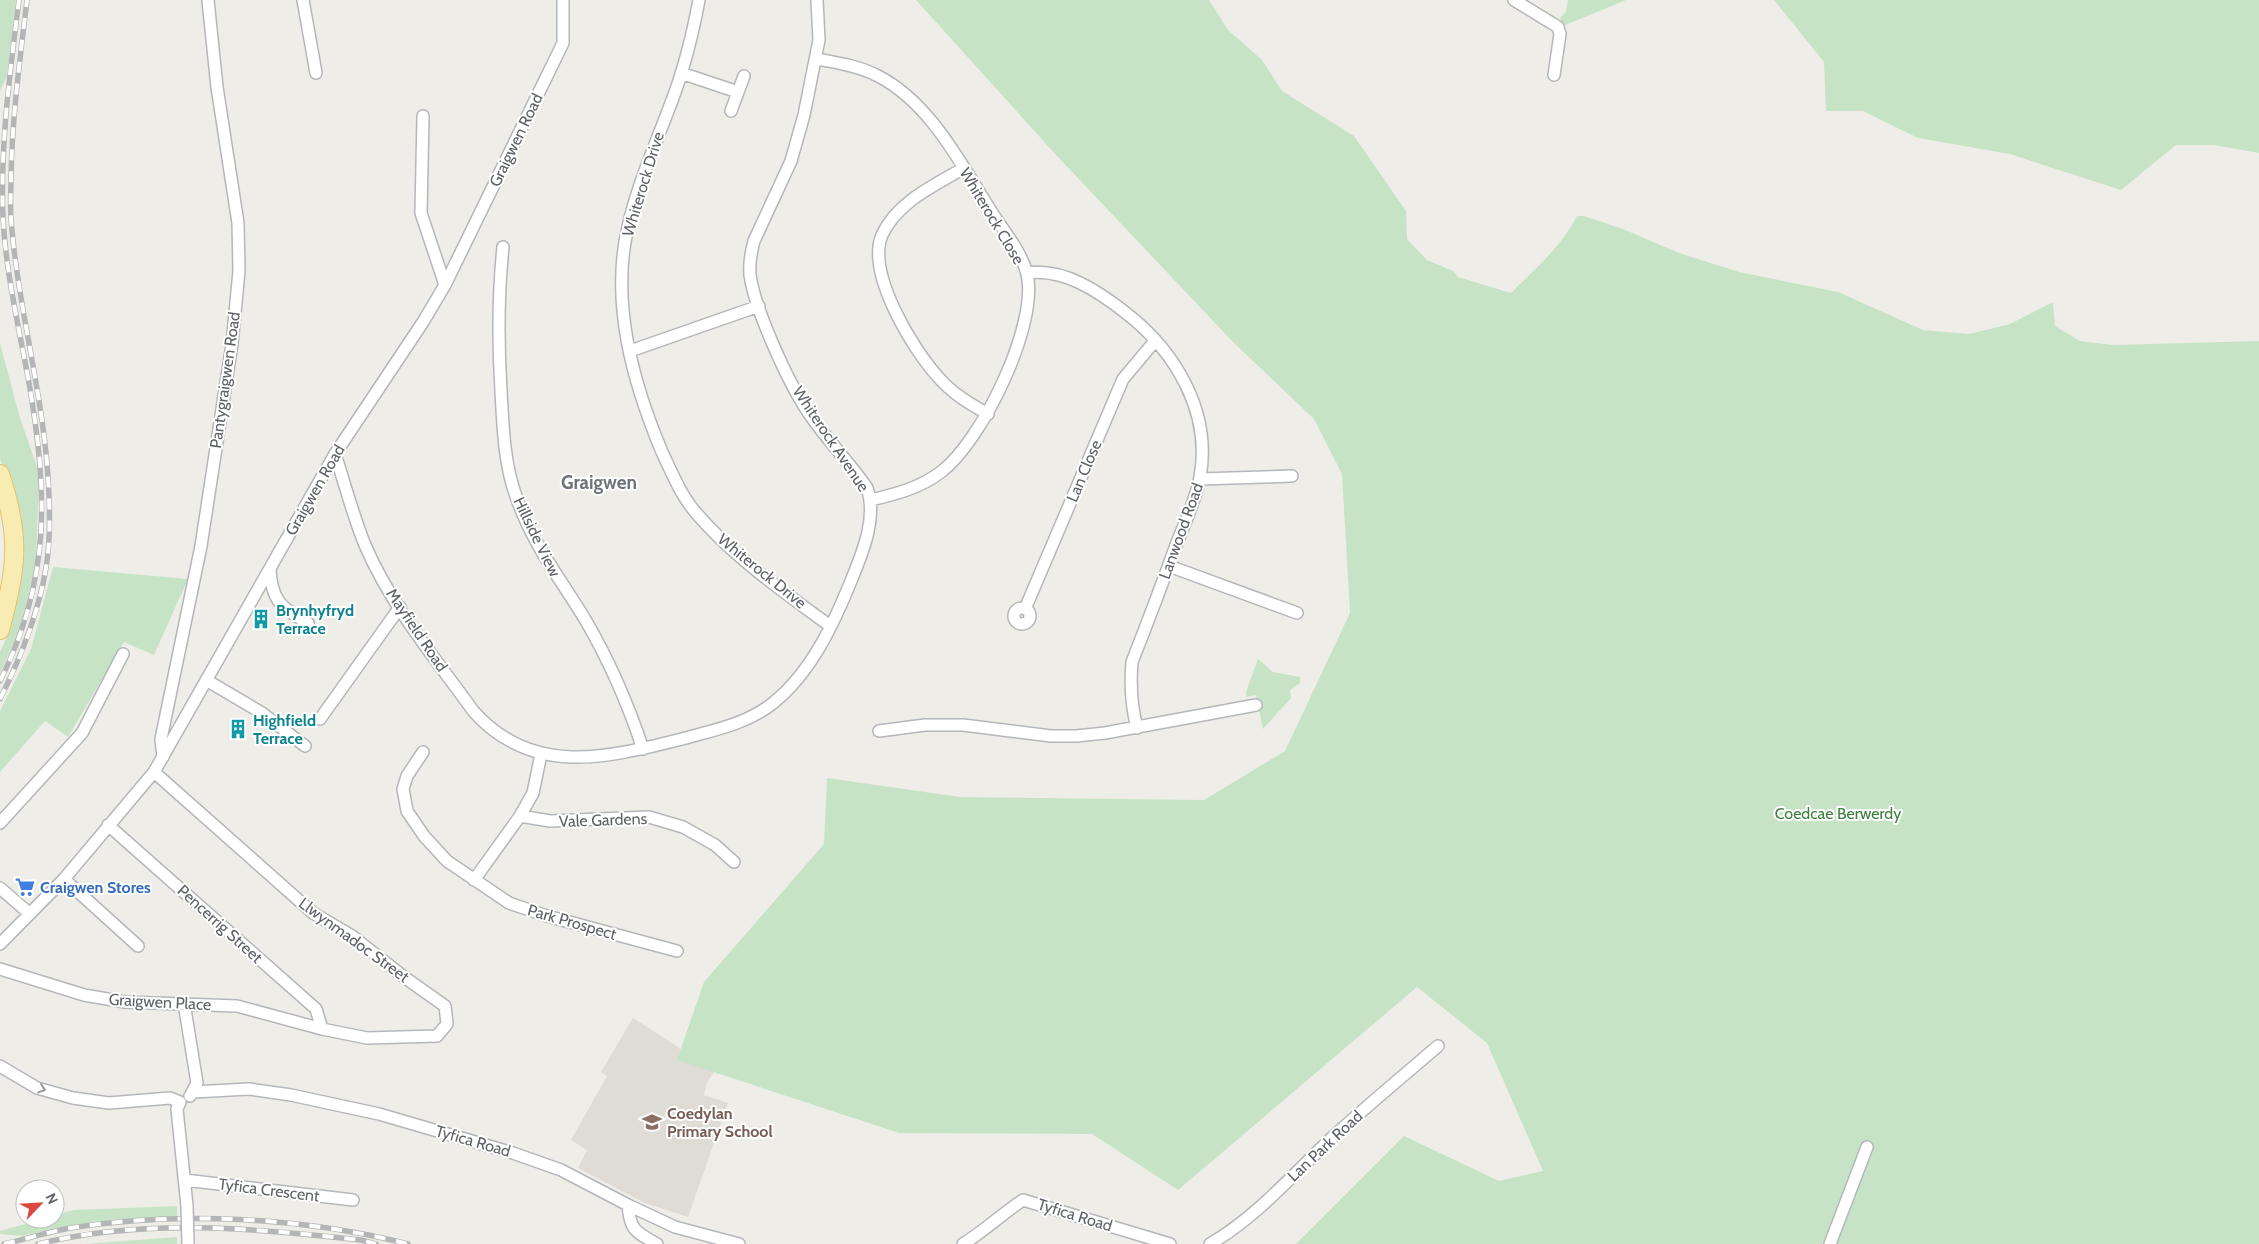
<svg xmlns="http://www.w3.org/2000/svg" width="2259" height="1244" font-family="Cabin,sans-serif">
  <rect width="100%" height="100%" fill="#efede7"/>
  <path fill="#dfdcd5" d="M633 1018 715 1071 707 1082 704 1095 728 1103 688 1217 645 1203 578 1168 587 1150 571 1140 607 1076 601 1072Z"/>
  <path fill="#c6e4c5" d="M0 0H16L7 76 0 91Z
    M916 0H1209L1228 30 1262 60 1282 91 1354 136 1406 211 1407 239 1427 260 1453 271 1458 277 1511 293C1535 269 1561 247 1577 216H1584L1623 229 1679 253 1739 272 1838 292 1923 330 1969 334 2010 324 2053 302 2055 326 2080 341 2113 345 2259 341V1244H1296L1404 1136 1499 1181 1543 1171 1487 1043 1417 987 1178 1190 1092 1134 899 1133 677 1060 704 982 824 844 827 778 960 797 1204 800 1285 751 1350 613 1342 474 1314 419 1233 342 1057 156Z
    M1568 0H1626L1563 26 1560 18 1566 12Z
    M1774 0H2259V153L2214 145H2176L2121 190 2010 154 1918 138 1863 111H1826L1824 62Z
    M0 343 20 418 39 473 36 565 20 630 0 673V652L11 627 23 559 21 513 0 459Z
    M53 567 188 579 154 655 124 642 68 737 45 721 0 772V711L31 649Z
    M1258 659 1273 672 1300 677V683L1290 690 1291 698 1263 729 1256 695 1246 697V692Z
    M177 1206V1216L112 1220 65 1226 22 1236 0 1234V1231L43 1219H55V1215L74 1210Z
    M177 1237V1244H85Z"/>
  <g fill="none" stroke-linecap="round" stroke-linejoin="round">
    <defs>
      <path id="minor" d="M303 0 316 73
        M699 0C693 32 685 65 674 95 658 139 638 182 628 227 610 302 633 383 662 452 672 473 681 496 697 514 735 558 784 592 830 626
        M1514 0 1558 27 1560 34 1554 75
        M817 59C838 63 859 66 878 76 929 102 960 162 989 208 1001 228 1021 250 1027 274 1039 324 982 441 941 472 920 488 896 494 871 500
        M681 73 738 92
        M731 111 744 76
        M423 116 421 213 445 285
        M964 168C935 185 897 202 882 235 866 273 913 350 939 378 953 394 970 404 988 414
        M503 247C498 295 498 343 501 391 503 427 504 465 517 499 534 547 561 579 586 621 610 662 628 704 643 749
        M1027 273C1064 268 1098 291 1126 313 1175 351 1212 412 1200 477 1196 501 1183 526 1175 548 1161 587 1147 624 1132 662 1130 685 1131 705 1137 728
        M630 351 759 306
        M335 454C345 484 353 516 365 545 391 606 436 659 474 712 533 777 606 758 682 739 714 730 747 724 773 703 812 672 835 621 853 576 864 549 877 516 867 488 849 462 826 439 808 412 788 382 755 310 750 275 749 263 751 252 754 241L791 161 804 115 819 40 817 0
        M1200 479 1292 476
        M1169 566 1297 613
        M270 568C271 600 281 608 308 623
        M1014 616a8 8 0 1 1 16 0a8 8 0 1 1-16 0Z
        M1025 609 1123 379 1155 341
        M206 680 262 713 305 746
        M320 719 400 607
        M879 731 925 725H963L1051 736H1076L1105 733 1256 705
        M423 752 407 776 403 789 407 811 424 836 447 861 509 903 547 916 677 951
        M163 757 161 739 201 546 232 344 239 271 238 223 217 87 208 0
        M520 816 550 821 649 817 683 827 715 845 734 862
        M0 823 82 733 123 654
        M108 825 316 1009 322 1029
        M64 879 138 946
        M474 880 520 816 533 793 541 754
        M0 888 30 914
        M0 944 64 879 154 772 335 454 423 322 445 285 563 43V0
        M0 969 84 995 125 1002 237 1006 322 1029 367 1038 437 1036 447 1024 445 1006 404 977 352 936 313 913 154 772
        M184 1003 197 1083 190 1096
        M0 1066 37 1088 73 1098 109 1103 170 1098 180 1102
        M193 1092 249 1089 291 1095 379 1114 513 1153 561 1170 628 1205 675 1227 739 1244
        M180 1102 177 1109 187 1206
        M185 1180 353 1200
        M628 1205C630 1231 636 1232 657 1244
        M963 1244C984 1231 1002 1214 1023 1200L1170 1244
        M1210 1244C1257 1217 1294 1173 1334 1136 1368 1105 1403 1076 1438 1046
        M1830 1244 1867 1147"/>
      <path id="primary" d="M0 474C21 538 17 566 0 630"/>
    </defs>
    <use href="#minor" stroke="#b4b7ba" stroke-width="14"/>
    <use href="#primary" stroke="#e7c068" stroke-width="20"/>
    <use href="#minor" stroke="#fff" stroke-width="11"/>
    <use href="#primary" stroke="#f9ecb2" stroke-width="18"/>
    <defs>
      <path id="rail" d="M0 681C51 579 48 492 29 383 19 328 6 274 3 218 0 146 10 72 19 0
        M0 699C21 657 38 615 46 568 50 544 50 520 49 496 46 402 18 312 11 219 10 205 11 191 11 177 12 118 20 59 27 0
        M4 1244C26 1239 48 1232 70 1228 178 1211 302 1217 408 1244
        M38 1244C144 1218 253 1228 361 1240L376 1244"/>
    </defs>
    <use href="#rail" stroke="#b4b5b6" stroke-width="5.5"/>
    <use href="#rail" stroke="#fff" stroke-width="4" stroke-dasharray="11" stroke-linecap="butt"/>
    <defs>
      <path id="minor-bridge" d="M187 1206 188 1244"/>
    </defs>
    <use href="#minor-bridge" stroke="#b4b7ba" stroke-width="14" stroke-linecap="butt"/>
    <use href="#minor-bridge" stroke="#fff" stroke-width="11"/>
  </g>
  <defs><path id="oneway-chevron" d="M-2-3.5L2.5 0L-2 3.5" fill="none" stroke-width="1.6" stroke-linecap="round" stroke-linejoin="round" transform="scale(1.25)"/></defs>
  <use stroke="#96999c" href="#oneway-chevron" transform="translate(42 1089) rotate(19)"/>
  <defs>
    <symbol id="building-bare" viewBox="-9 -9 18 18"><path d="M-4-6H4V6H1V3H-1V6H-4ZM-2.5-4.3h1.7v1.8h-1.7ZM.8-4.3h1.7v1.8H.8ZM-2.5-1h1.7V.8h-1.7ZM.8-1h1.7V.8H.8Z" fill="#0f9aa8" stroke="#fff" stroke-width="2.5" paint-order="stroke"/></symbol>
    <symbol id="supermarket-bare" viewBox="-9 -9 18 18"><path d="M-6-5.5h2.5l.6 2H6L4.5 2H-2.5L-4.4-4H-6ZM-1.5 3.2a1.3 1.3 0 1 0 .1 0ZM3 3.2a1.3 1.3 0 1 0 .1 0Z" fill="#3f7fe0" stroke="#fff" stroke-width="2.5" paint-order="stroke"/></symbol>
    <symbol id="school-bare" viewBox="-9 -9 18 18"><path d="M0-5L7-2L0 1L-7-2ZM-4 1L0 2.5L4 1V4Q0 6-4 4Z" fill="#8d6e63" stroke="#fff" stroke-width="2.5" paint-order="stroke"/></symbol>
  </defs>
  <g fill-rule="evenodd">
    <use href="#building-bare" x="247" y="605" width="28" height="28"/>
    <use href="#building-bare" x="224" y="715" width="28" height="28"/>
    <use href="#supermarket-bare" x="11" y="873" width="28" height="28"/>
    <use href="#school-bare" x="638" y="1108" width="28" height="28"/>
  </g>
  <g text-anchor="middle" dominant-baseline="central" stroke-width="4" stroke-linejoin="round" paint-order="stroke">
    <g font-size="16" fill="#5e6266" stroke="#fff">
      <text transform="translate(516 140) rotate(-64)">Graigwen Road</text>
      <text transform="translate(643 184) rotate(-73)">Whiterock Drive</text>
      <text transform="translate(992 216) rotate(59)">Whiterock Close</text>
      <text transform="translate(225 380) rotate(-82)">Pantygraigwen Road</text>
      <text transform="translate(831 439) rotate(56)">Whiterock Avenue</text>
      <text transform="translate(1084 471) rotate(-67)">Lan Close</text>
      <text transform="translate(315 490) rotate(-60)">Graigwen Road</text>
      <text transform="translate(1181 531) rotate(-70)">Lanwood Road</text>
      <text transform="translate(537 537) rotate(64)">Hillside View</text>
      <text transform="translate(762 571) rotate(39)">Whiterock Drive</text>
      <text transform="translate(417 630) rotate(56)">Mayfield Road</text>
      <text transform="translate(603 820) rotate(-2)">Vale Gardens</text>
      <text transform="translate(572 922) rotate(16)">Park Prospect</text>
      <text transform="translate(220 924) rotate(42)">Pencerrig Street</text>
      <text transform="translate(354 940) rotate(36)">Llwynmadoc Street</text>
      <text transform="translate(160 1002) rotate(3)">Graigwen Place</text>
      <text transform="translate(473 1141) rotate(16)">Tyfica Road</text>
      <text transform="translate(1325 1146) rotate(-43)">Lan Park Road</text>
      <text transform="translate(269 1190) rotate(7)">Tyfica Crescent</text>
      <text transform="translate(1075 1215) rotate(17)">Tyfica Road</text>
    </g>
    <g font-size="16" font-weight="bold" fill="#0d838f" stroke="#fff" text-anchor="start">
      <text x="276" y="610">Brynhyfryd<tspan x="276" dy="18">Terrace</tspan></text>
      <text x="253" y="720">Highfield<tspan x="253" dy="18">Terrace</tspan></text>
    </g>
    <g font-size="16" fill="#3b803d" stroke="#fff">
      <text x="1838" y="813">Coedcae Berwerdy</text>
    </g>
    <g font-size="16" font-weight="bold" fill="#366cbe" stroke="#fff" text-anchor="start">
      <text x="40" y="887">Craigwen Stores</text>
    </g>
    <g font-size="16" font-weight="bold" fill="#785e54" stroke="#fff" text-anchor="start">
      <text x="667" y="1113">Coedylan<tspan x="667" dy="18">Primary School</tspan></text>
    </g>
    <g font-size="19" font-weight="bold" fill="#6f7478" stroke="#fff">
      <text x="599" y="482">Graigwen</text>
    </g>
  </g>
  <g transform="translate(40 1204) rotate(65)"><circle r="24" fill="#ffffff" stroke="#bfc0c2"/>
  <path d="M0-4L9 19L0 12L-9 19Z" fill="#dc4840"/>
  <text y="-8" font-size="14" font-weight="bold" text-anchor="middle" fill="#5e6266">N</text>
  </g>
</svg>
